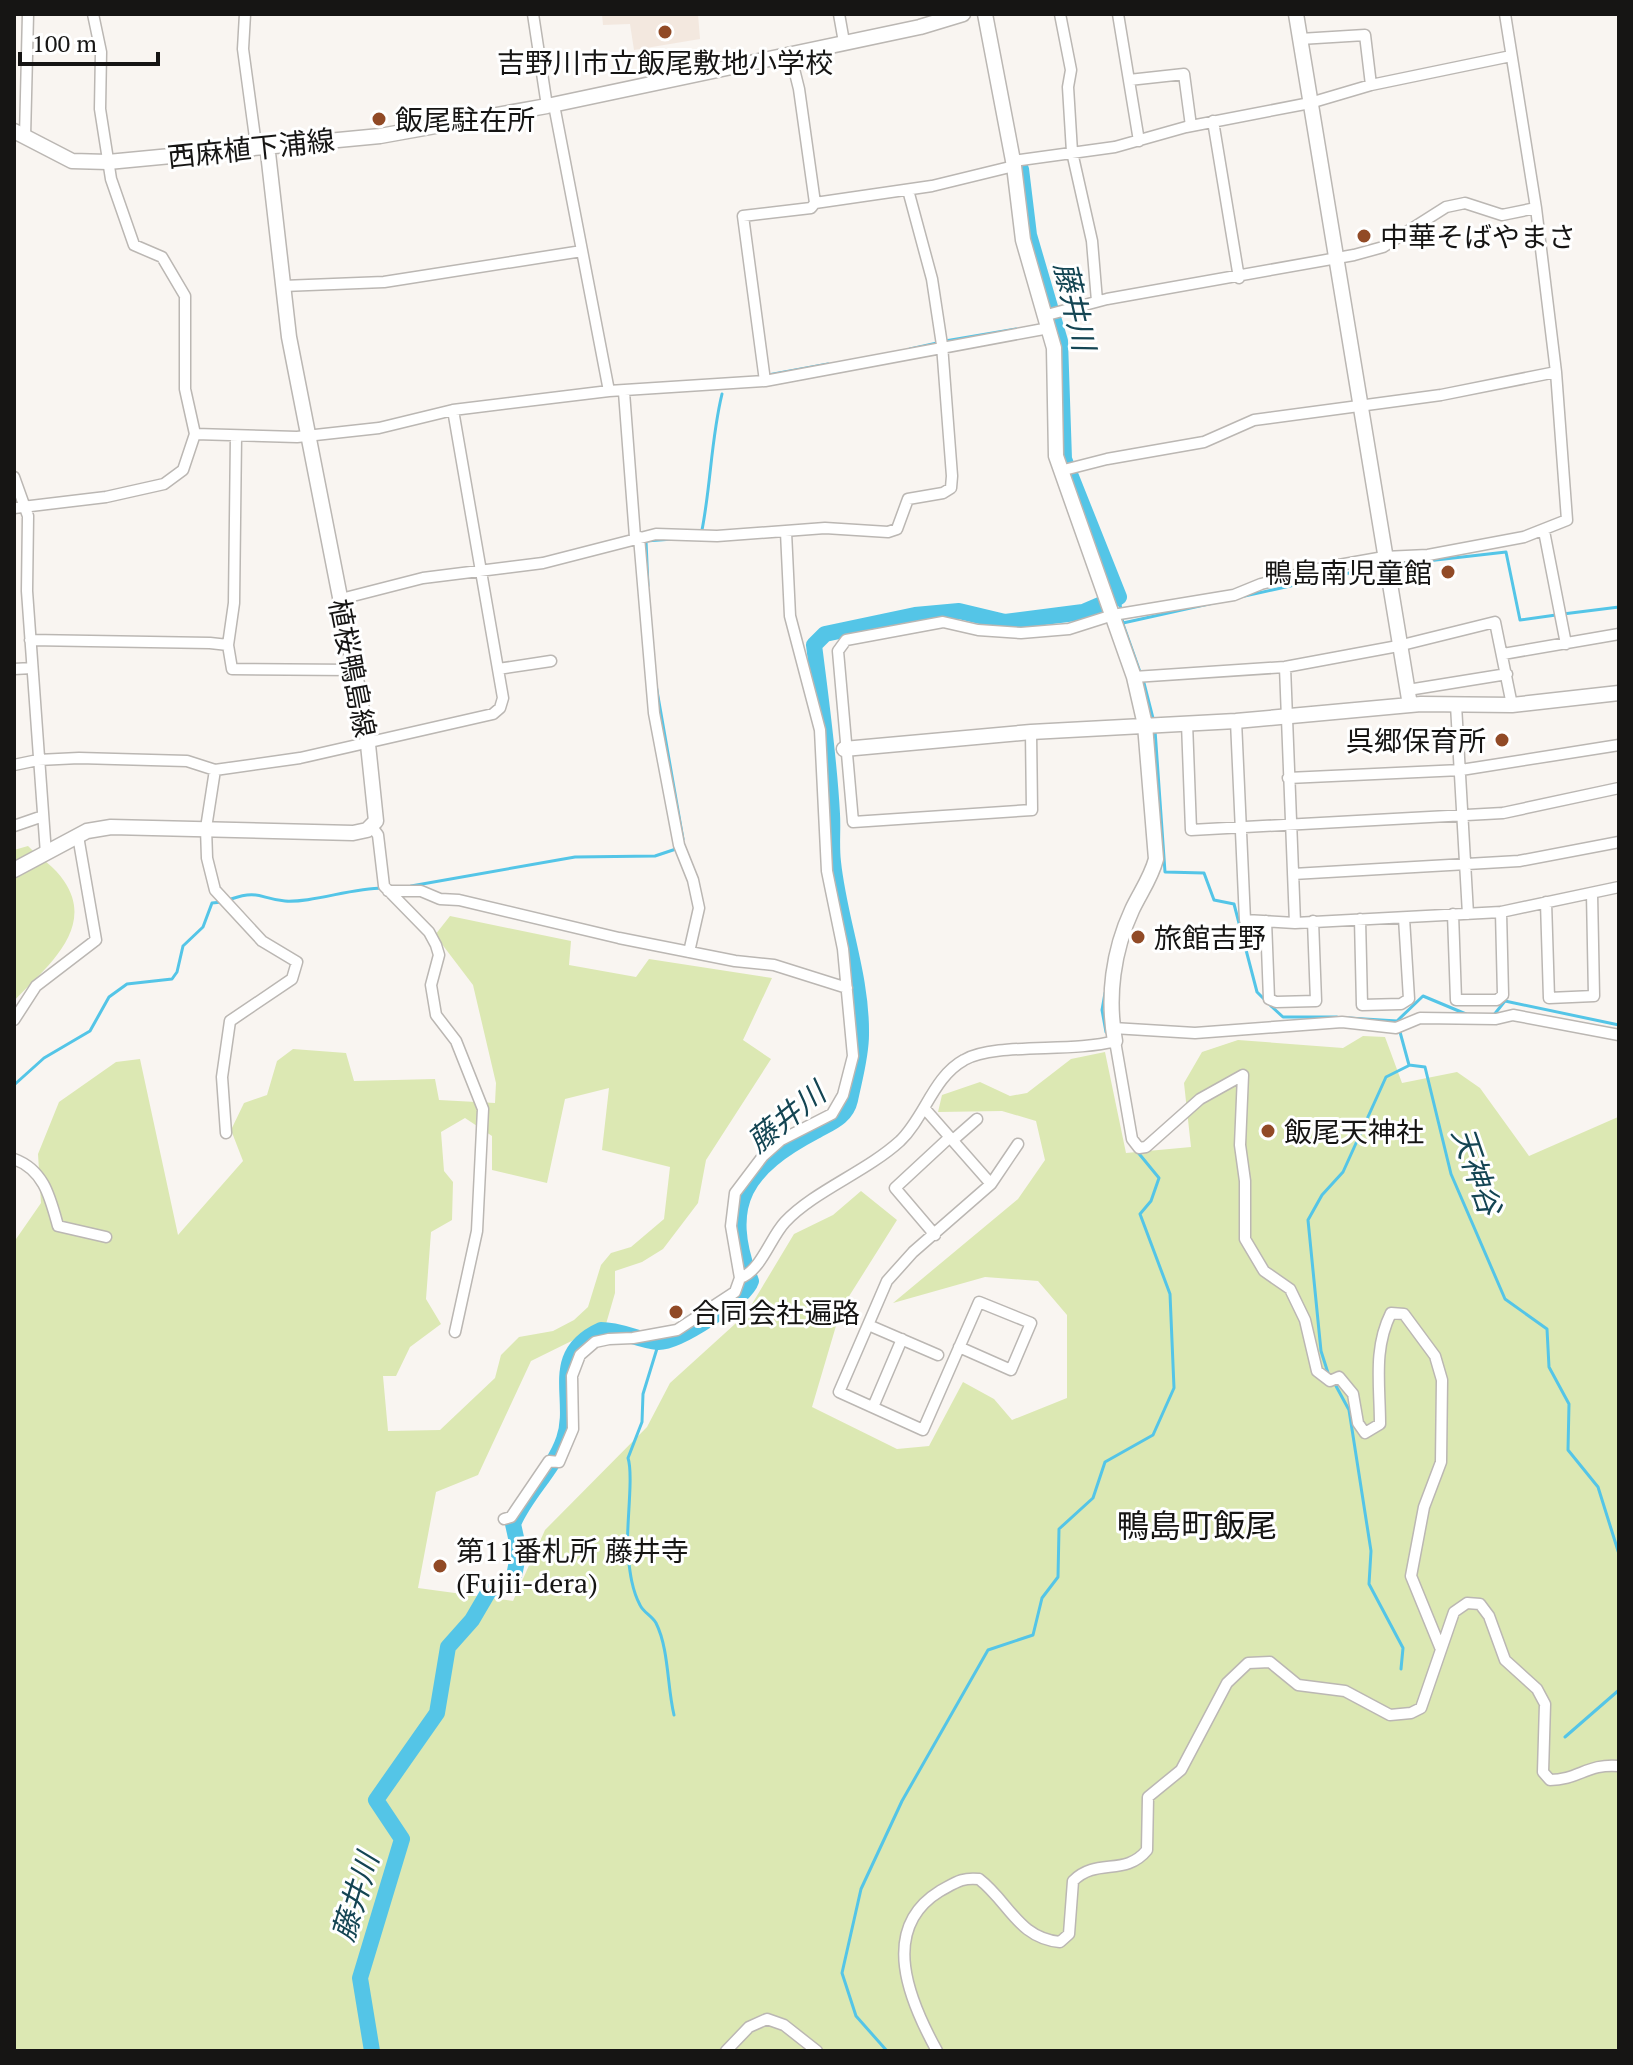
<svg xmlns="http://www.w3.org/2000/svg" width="1633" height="2065" font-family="'PT Serif','Noto Sans JP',serif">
  <rect width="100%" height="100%" fill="#f9f5f1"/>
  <path fill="#f3e8df" d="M602 14H698L700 39 634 50 630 24 603 25Z"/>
  <path fill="#dce8b3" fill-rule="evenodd" d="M28 846C39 857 56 868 64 881 97 929 44 969 14 1001V850Z
    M450 916 571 941 569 965 636 977 649 959 772 978 743 1040 771 1059 706 1160 698 1203 663 1249 642 1262 615 1271V1293L606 1324 531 1361 478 1475 436 1492 418 1588 513 1601 545 1530 647 1427 670 1383 746 1314 794 1234 833 1215 861 1191 897 1220 841 1309 812 1407 897 1449 929 1446 963 1382 994 1399 1012 1420 1067 1398V1315L1038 1281 985 1277 893 1303 1018 1199 1045 1160 1036 1121 1002 1111 938 1112 942 1095 980 1082 1010 1096 1027 1093 1071 1059 1105 1052 1126 1153 1191 1147 1184 1083 1202 1052 1238 1040 1343 1048 1363 1036 1385 1037 1402 1083 1457 1072 1480 1088 1529 1156 1618 1117 1619 1083V2051H14V1242L41 1203 38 1154 59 1102 116 1062 140 1059 178 1235 243 1161 231 1130 244 1103 267 1095 277 1061 293 1049 346 1053 354 1081 435 1079 439 1100 495 1103 496 1083 473 985 435 935ZM609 1088 602 1150 670 1167 664 1219 631 1247 611 1253 601 1265 588 1307 574 1320 553 1331 519 1337 501 1355 495 1378 440 1430 388 1431 383 1376H396L410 1347 441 1324 426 1299 431 1232 452 1220 453 1182 444 1171 441 1132 465 1118 492 1136V1170L547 1183 565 1099Z"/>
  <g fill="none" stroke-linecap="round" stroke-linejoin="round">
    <path stroke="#54c5e7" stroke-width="3" d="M945 341 1016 329
      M910 349 937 343
      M768 375 828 364
      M702 530C711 484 711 439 722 394
      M1392 565 1506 552 1520 620 1556 615
      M648 586 646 541 673 539
      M1119 597 1123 624 1140 672
      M1563 614 1619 607
      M1123 623 1381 566
      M1143 679 1154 722
      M656 685 683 839
      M1155 730 1165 872 1204 873 1214 900 1234 904 1257 992 1264 999
      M411 886 575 857 655 856 679 848
      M231 899C259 889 260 899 285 901 312 903 351 888 383 888
      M1105 993 1102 1010 1106 1032
      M1270 1005 1283 1017H1337
      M1466 1014 1423 996 1397 1021 1409 1065 1425 1067 1451 1174 1505 1299 1547 1329 1549 1367 1569 1404 1568 1450 1598 1487 1619 1554
      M1493 1016 1505 1001 1619 1025
      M1349 1018 1397 1021
      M14 1085 44 1058 90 1031 109 997 127 984 172 979 177 972 183 946 203 927 212 903 222 902
      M659 1342 643 1394 642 1422 628 1458C634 1476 625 1534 628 1556 630 1573 632 1590 640 1605 643 1612 652 1616 656 1623 669 1649 667 1686 674 1715
      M1328 1373 1321 1351 1308 1220 1322 1195 1343 1172 1386 1077 1408 1066
      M1336 1386 1349 1410 1371 1551 1369 1584 1403 1648 1401 1669
      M1565 1737 1619 1690
      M887 2051 856 2016 842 1973 861 1889 902 1801 988 1650 1033 1635 1042 1598 1058 1577 1059 1529 1093 1498 1105 1462 1153 1435 1174 1388 1170 1294 1140 1214 1151 1201 1159 1178 1136 1150"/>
    <path stroke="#54c5e7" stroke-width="16" d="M1021 169 1029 235 1060 341 1064 459 1119 597 1114 600
      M372 2051 360 1978 402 1839 376 1800 437 1713 448 1647 472 1620 489 1591 514 1576 519 1551 513 1524C526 1493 553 1471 564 1439 578 1399 546 1355 601 1330 621 1330 638 1340 658 1342 678 1343 745 1299 751 1281 721 1203 746 1168 816 1131 830 1123 846 1118 850 1100 854 1080 861 1056 861 1035 862 976 839 920 833 862 831 846 833 830 832 814 829 757 821 701 814 645L825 634 915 615 959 611 1005 622 1083 612 1104 603"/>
    <defs>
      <path id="street" d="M245 14 243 49 256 145
        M533 14 547 106
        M839 14 844 42
        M1060 14 1071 70 1068 87 1072 152 1092 241 1097 301
        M1118 14 1139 141
        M1300 39 1365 35 1371 85
        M790 53 799 89 815 203
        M1129 80 1184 74 1191 126
        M554 105 609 391
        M1213 121 1239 278
        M25 137 28 14
        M1013 161 1115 147 1186 127 1310 103 1371 85 1511 56
        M283 286 384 282 582 251
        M1047 315 1107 299 1354 255 1383 247 1446 207 1465 203 1502 215 1536 208
        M765 381 743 216 811 208 815 203 932 186 1014 166
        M624 392 635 537
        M195 434 297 437 379 428 453 410 609 391 765 381 1049 328
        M1060 471 1107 459 1204 442 1254 420 1441 395 1556 372
        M14 477 28 516 27 591 46 854
        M14 508 106 497 164 484 183 470 195 434 185 389V296L162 257 134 245 111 179 100 109 101 52 93 14
        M1544 531 1566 644
        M639 537 654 713 679 845 693 880 699 908 689 952
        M341 599 423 578 543 563 656 534 717 536 825 528 888 532 897 529 908 499 943 493 951 488 952 476 942 345 932 279 908 190
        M30 640 210 643 228 645 232 669 354 670
        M228 645 234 603 236 436
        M1503 654 1619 634
        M1285 667 1295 923
        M14 669 32 668
        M498 669 551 661
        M1134 677 1285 667 1398 646 1495 622 1512 705
        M1408 690 1507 674
        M1456 705 1468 914
        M1236 721 1245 920 1295 923 1501 912 1619 887
        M1187 723 1191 830 1503 813 1619 788
        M1031 732 1032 810 853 822 838 651 846 640 943 622 978 630 1021 633 1069 629 1113 615 1234 595 1261 584 1322 568 1384 557 1428 555 1524 537 1567 520 1556 372 1536 208 1505 14
        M14 765 38 760 79 758 187 761 215 770 300 758 493 714 500 708 503 698 453 410
        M215 770 206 828 207 858 215 890 262 941 297 962 292 979 230 1021 222 1077 226 1133
        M1288 778 1461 770 1619 745
        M14 826 43 816
        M372 827 378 835 384 886 429 932 436 945 439 955 431 985 436 1015 456 1041 483 1109 477 1231 455 1332
        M1293 874 1519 861 1619 842
        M388 891H421L440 899 459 900 619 938 735 961 774 965 847 988
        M1546 902 1549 998 1594 996 1592 893
        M1453 914 1456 1000H1497L1503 995 1501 912
        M1360 919 1362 1005 1401 1004 1409 999 1404 918
        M1266 921 1269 999 1276 1002 1316 1001 1313 921
        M14 1020 36 986 96 940 78 836
        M1113 1028 1195 1033 1342 1022 1396 1028 1420 1018 1496 1019 1513 1015 1619 1035
        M925 1109 991 1184
        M953 1140 977 1119
        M14 1159C44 1170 50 1197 58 1226L106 1237
        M935 1235 895 1188 950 1137
        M740 1278C761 1271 770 1238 785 1222 814 1191 866 1172 900 1141 925 1117 933 1077 964 1060 995 1042 1072 1053 1115 1041L1132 1139 1139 1148 1146 1147 1200 1099 1243 1075 1240 1145 1245 1181V1239L1264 1271 1290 1289 1305 1320 1317 1371 1330 1381 1339 1377 1353 1394 1358 1423 1365 1433 1380 1424C1380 1385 1373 1349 1391 1313L1404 1314 1435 1356 1442 1380 1441 1462 1424 1507 1411 1576 1440 1647
        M873 1327 938 1355
        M959 1347 1011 1370 1031 1323 979 1302 923 1430 839 1392 887 1281 913 1252 991 1184 1018 1144
        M873 1407 902 1339
        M504 1519 511 1517 549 1461 559 1462 573 1429 572 1376 580 1355 595 1342 609 1339 633 1338 677 1330 735 1292 740 1278 731 1226 735 1193 763 1156 781 1140 832 1114 843 1095 853 1056 843 949 827 871 820 730 790 616 786 532
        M726 2051 749 2027 767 2019 784 2025 817 2051
        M937 2051C910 2002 878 1929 940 1891 955 1883 962 1877 979 1879 1009 1902 1018 1938 1060 1942L1069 1934 1073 1881C1097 1857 1125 1877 1147 1850L1148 1797 1181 1770 1227 1683 1248 1663 1270 1662 1298 1685 1345 1691 1390 1715 1411 1713 1421 1708 1454 1612 1467 1603 1480 1604 1489 1616 1505 1660 1537 1689 1545 1704 1543 1772 1550 1780C1578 1780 1588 1763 1619 1766"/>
      <path id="secondary" d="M985 14 1014 166 1023 240 1054 348 1056 456 1134 677 1145 725 1156 859C1151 878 1140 893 1132 910 1113 951 1107 997 1115 1041
        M1296 14 1410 705
        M14 131 72 161 108 162 380 136 547 106 920 27 963 14
        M844 749 1031 732 1236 721 1421 704 1512 705 1619 693
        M14 870 87 831 111 827 353 833 367 830 376 821 367 735 289 337 267 144"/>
    </defs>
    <use href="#street" stroke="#bbb7b3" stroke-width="13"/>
    <use href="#secondary" stroke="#bbb7b3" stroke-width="17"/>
    <use href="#street" stroke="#fff" stroke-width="10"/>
    <use href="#secondary" stroke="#fff" stroke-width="14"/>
  </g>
  <g fill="#914a26" stroke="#fff" stroke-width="3">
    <circle cx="665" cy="32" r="8"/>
    <circle cx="379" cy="119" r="8"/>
    <circle cx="1364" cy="236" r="8"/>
    <circle cx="1448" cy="572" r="8"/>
    <circle cx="1502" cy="740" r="8"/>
    <circle cx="1138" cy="937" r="8"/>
    <circle cx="1268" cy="1131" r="8"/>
    <circle cx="676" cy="1312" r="8"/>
    <circle cx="440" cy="1566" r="8"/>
  </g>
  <g text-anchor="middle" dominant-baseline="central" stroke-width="6" stroke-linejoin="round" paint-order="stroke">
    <g font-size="28" fill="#161514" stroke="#fff" text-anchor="start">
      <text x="665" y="62" text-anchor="middle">吉野川市立飯尾敷地小学校</text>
      <text x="395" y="119">飯尾駐在所</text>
      <text x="1380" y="236">中華そばやまさ</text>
      <text x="1432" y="572" text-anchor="end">鴨島南児童館</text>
      <text x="1486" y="740" text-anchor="end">呉郷保育所</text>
      <text x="1154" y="937">旅館吉野</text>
      <text x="1284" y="1131">飯尾天神社</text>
      <text x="692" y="1312">合同会社遍路</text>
      <text x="456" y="1550">第11番札所 藤井寺<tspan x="456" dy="32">(Fujii-dera)</tspan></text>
    </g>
    <g font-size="28" fill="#161514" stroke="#fff">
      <text transform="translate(251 148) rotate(-6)">西麻植下浦線</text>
      <text transform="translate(353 668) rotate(79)">植桜鴨島線</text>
    </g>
    <g font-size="30" font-style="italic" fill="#144553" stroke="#fff">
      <text transform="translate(1075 306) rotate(77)">藤井川</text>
      <text transform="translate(786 1117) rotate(-39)">藤井川</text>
      <text transform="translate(1477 1171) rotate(71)">天神谷</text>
      <text transform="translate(355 1897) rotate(-73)">藤井川</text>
    </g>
    <g font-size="32" fill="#161514" stroke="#fff">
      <text x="1197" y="1525">鴨島町飯尾</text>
    </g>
  </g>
  <rect width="1633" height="2065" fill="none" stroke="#161514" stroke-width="32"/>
  <path d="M20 52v12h138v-12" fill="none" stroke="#161514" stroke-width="4"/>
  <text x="32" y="52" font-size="24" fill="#161514" stroke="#ffffff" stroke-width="6" paint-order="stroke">100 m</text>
</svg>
